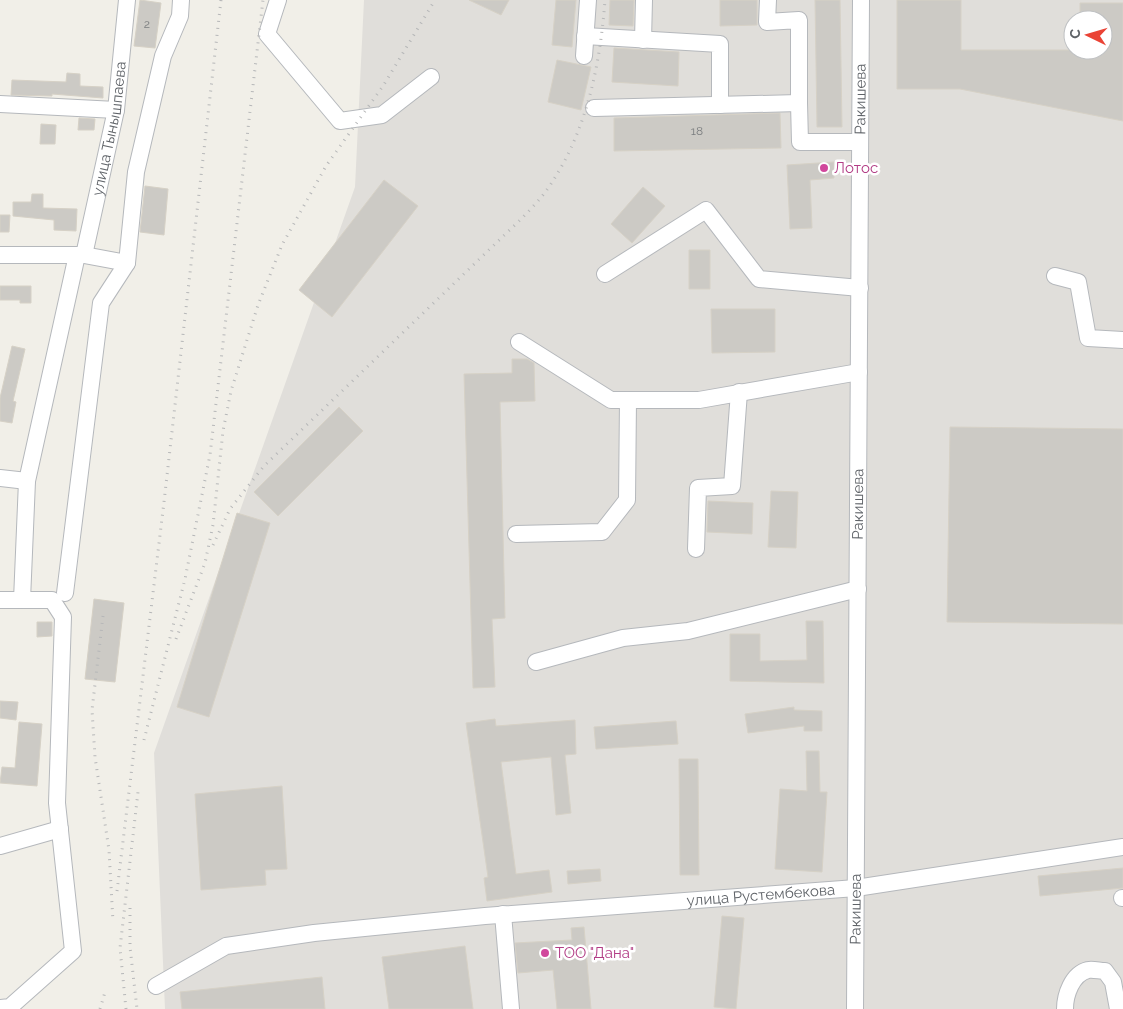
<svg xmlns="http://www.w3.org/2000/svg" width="1123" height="1009" font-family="Raleway,sans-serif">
  <rect width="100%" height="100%" fill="#f1efe8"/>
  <path fill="#e0deda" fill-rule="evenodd" d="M364 0H1123V1009H165L154 753 355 187ZM1073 20H1103V50H1073Z"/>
  <path fill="#cccac5" stroke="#d6d1c6" d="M140 0 161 3 155 48 134 46Z
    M469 0H509L501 15Z
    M556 0H576L572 47 552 45Z
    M610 0H634L633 26 609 25Z
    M720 0H757V25L720 26Z
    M815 0H840L842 127H817Z
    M897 0H961V50H1103V20H1080V3H1123V121L960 89H897Z
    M614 48 679 52 678 86 612 82Z
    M557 60 591 67 581 110 548 102Z
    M67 73 80 74V86L103 87V98L52 94V96L11 95 12 80 66 82Z
    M780 113 781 148 614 151V118Z
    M79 118 95 119 94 130H78Z
    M41 124 56 125 55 144H40Z
    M834 162V178L810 180 812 228 790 229 787 165Z
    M384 180 418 206 332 317 299 290Z
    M145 186 168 189 164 235 140 232Z
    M643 187 665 206 632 243 611 224Z
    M32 194H43V208L77 209 76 231 54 230V220L13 216V202H31Z
    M0 215H10L9 232H0Z
    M689 250H710V289H689Z
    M0 286H31V303H20V300H0Z
    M711 309H775V352L712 353Z
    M12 346 25 349 13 401 16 402 12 423 0 421V398Z
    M512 359H527L534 363 535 401 500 402 505 618 492 619 495 687 473 688 464 374 512 373Z
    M339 407 363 431 278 516 254 492Z
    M950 427 1123 429V624L947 622Z
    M771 491 798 492 796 548 768 547Z
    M708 501 753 503 752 534 707 532Z
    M237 513 270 523 209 717 177 707Z
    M94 599 124 603 115 682 85 679Z
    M806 621H823L824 683 730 681V634H760V661L807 660Z
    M37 622H52V636L37 637Z
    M0 701 18 702 16 720 0 718Z
    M794 707V710L822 711V731H804V726L748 733 745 714Z
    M495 719 496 726 575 720 576 754 565 755 571 813 556 815 551 757 501 762 516 874 549 870 552 892 487 901 484 878 488 877 466 723Z
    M676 721 678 744 596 749 594 727Z
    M19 722 42 724 37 786 0 783 2 767 15 768Z
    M806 751H819L820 792H827L822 872 775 869 780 789 807 791Z
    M679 759H698L699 875H680Z
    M282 786 287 869 265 870 266 885 201 890 195 794Z
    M1123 868V888L1040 896 1038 876Z
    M600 869 601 881 568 884 567 871Z
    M722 916 744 918 736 1009 714 1007Z
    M584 927 591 1009H557L553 970 518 973 515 943 572 940 571 928Z
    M465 946 473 1009H389L382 957Z
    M322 977 325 1009H182L180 992Z"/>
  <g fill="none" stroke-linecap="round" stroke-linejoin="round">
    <defs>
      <g id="minor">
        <path d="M278 0 267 34 340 121 382 115 431 77"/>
        <path d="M768 0 767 22 799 20V103"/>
        <path d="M585 36 720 44V105"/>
        <path d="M643 40 644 0"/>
        <path d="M584 56 588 0"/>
        <path d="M0 104 116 110"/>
        <path d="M594 108 799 103 800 142H860"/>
        <path d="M0 255H84L127 263 136 172 163 56 180 16 181 0"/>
        <path id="s1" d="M84 255 116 110 127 0"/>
        <path d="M605 274 706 210 759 279 860 288"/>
        <path d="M1055 276 1078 282 1088 338 1123 340"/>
        <path d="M519 342 611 400H699L859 372"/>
        <path d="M0 478 27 481"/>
        <path d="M516 534 602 532 627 500 628 400"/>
        <path d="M696 549 698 488 732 486 739 392"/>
        <path d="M65 593 101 303 127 263"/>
        <path d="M0 600H52L63 617 57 803 73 951 10 1007 0 1008"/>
        <path d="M22 600 27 481 77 255"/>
        <path d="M536 662 623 638 688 631 858 589"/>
        <path d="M0 846 60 829"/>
        <path d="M1122 898H1123"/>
        <path d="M503 914 511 1009"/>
        <path id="s2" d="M156 986 226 946 314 933 485 916 856 888 1123 847"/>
        <path id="s3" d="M855 1009 861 0"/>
        <path d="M1065 1009C1065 995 1072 974 1088 970 1093 969 1100 971 1105 971L1113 982 1118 1009"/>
      </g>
    </defs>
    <use href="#minor" stroke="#b5b8bc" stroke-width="18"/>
    <use href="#minor" stroke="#fff" stroke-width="16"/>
    <path stroke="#b6b7b8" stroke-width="3" stroke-dasharray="1 6" stroke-linecap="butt" d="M213 545 230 509 264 466 518 222C528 212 538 202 546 191 586 135 600 67 605 0
      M103 616 92 710 95 757 109 850 113 922
      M176 639 205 563 213 525 223 431 231 391 258 305 282 245 326 166 383 86 435 0
      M144 740 185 579 210 455 263 0
      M117 891 164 502 221 0
      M130 908V947L137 1009
      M100 1009 105 992
      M126 1009 120 948 138 792"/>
  </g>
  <g fill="#d1479c" stroke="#fff" stroke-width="2">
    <circle cx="824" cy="168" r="5"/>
    <circle cx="545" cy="953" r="5"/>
  </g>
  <g text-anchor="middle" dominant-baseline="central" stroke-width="5" stroke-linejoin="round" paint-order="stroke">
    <g font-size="12" fill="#7a7d7f">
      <text x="147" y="24">2</text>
      <text x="697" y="131">18</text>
    </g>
    <g font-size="15" fill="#5f6368" stroke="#fff">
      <text stroke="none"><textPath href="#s3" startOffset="910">Ракишева</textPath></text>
      <text stroke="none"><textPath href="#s1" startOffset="129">улица Тынышпаева</textPath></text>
      <text stroke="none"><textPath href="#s3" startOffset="505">Ракишева</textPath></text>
      <text stroke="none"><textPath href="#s2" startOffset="618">улица Рустембекова</textPath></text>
      <text stroke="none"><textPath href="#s3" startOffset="100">Ракишева</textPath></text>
    </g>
    <g font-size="15" fill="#b23c85" stroke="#fff" text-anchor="start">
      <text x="834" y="168">Лотос</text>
      <text x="555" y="953">ТОО "Дана"</text>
    </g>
  </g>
  <g transform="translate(1088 35) rotate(275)"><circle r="24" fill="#ffffff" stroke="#bfc1c3"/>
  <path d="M0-4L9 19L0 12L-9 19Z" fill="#ea4335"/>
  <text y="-8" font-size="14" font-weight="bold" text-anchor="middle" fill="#5f6368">С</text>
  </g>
</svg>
